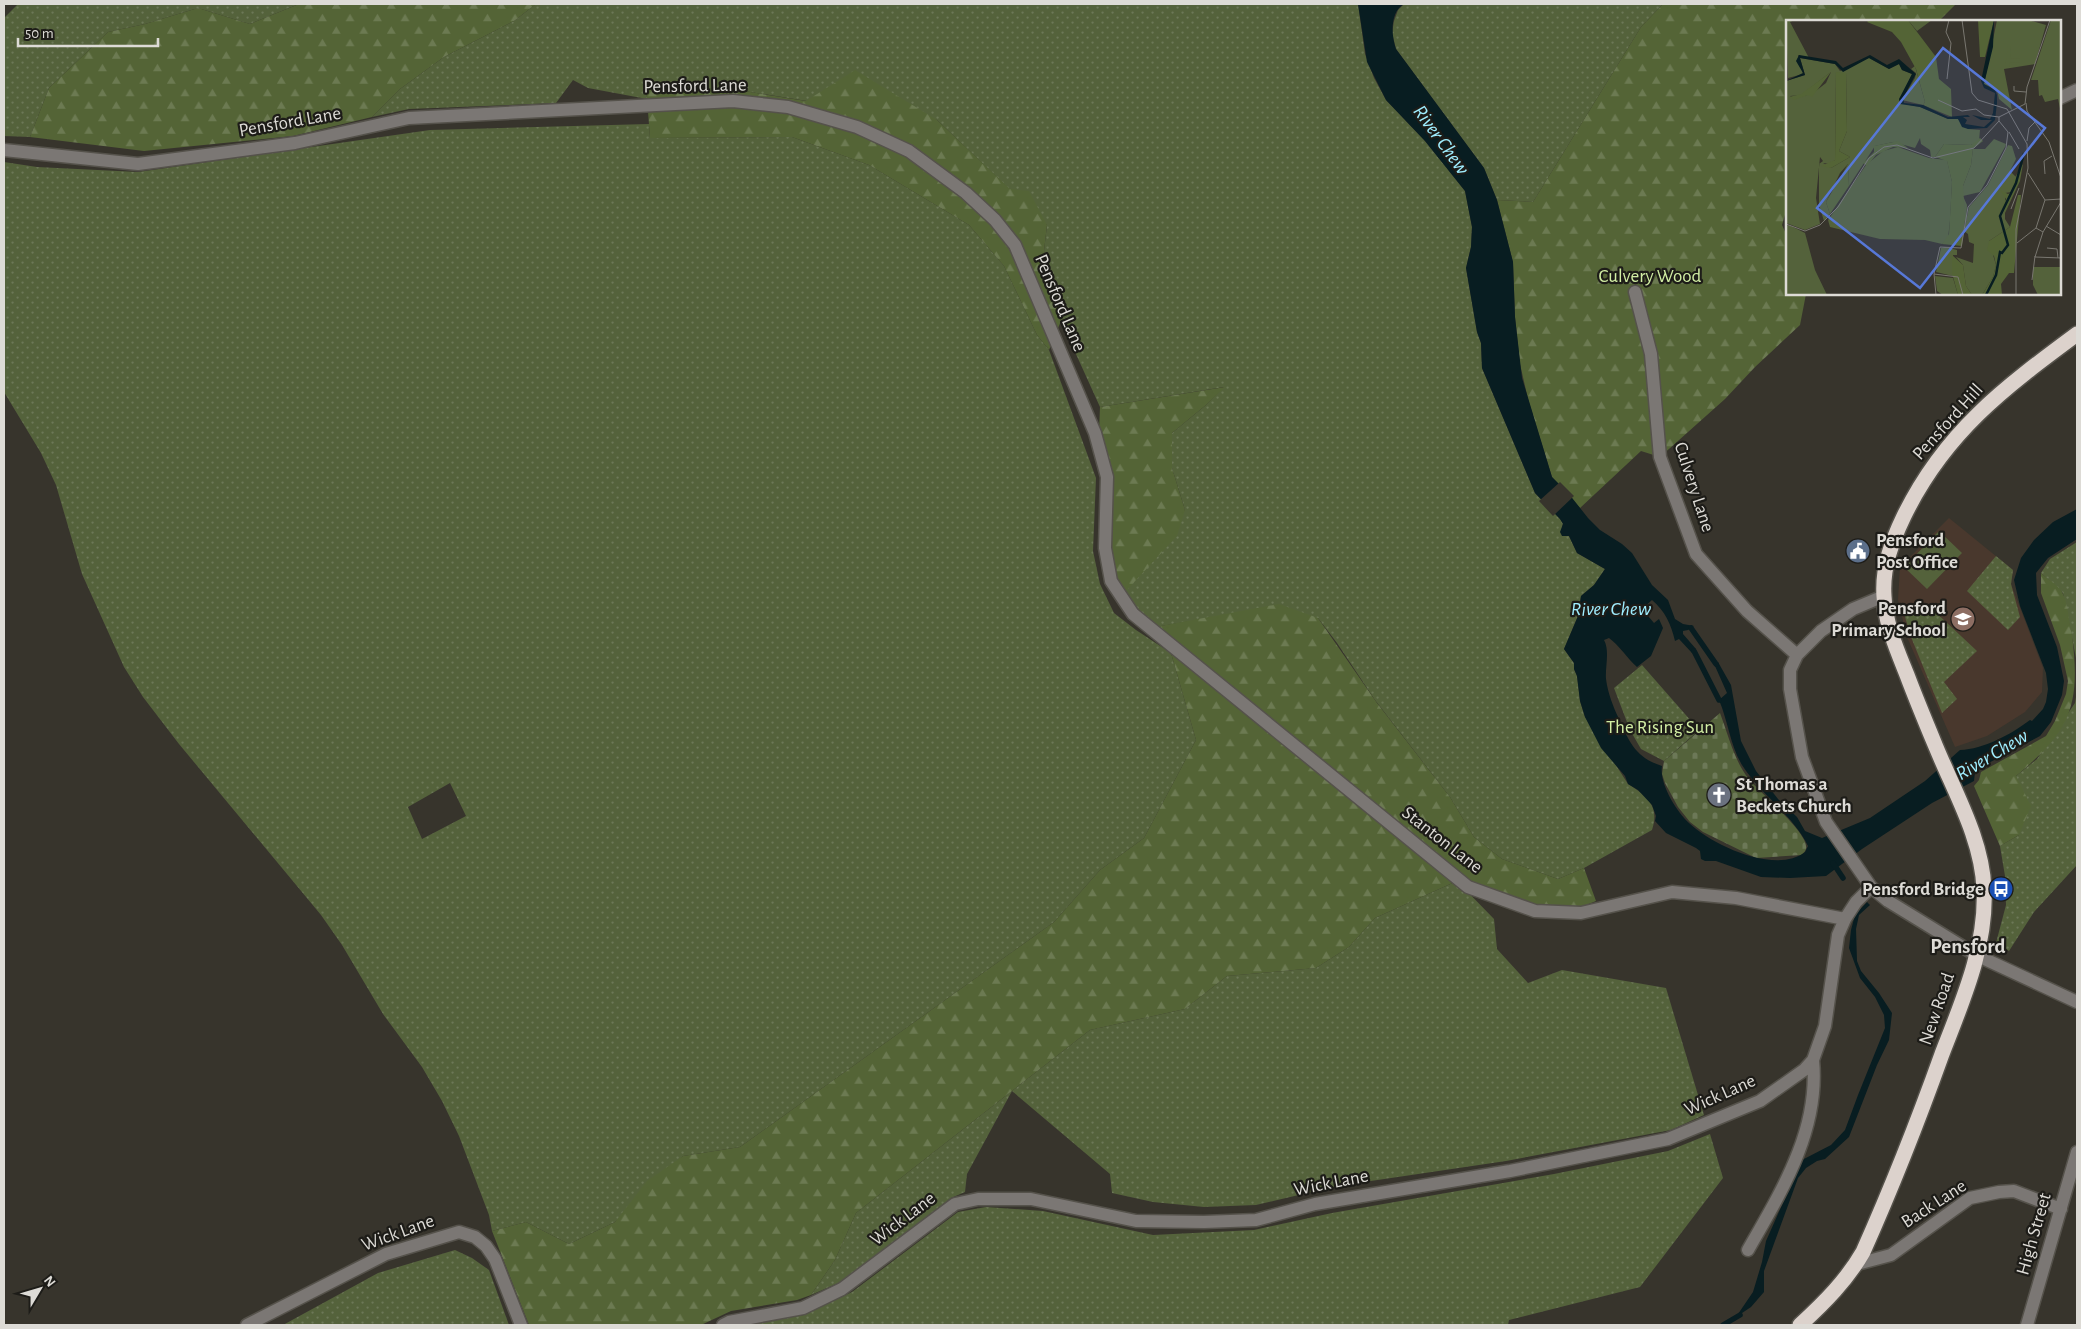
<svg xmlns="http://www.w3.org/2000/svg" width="2081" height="1329" font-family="'Alegreya Sans',sans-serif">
  <defs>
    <pattern id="green-dots" width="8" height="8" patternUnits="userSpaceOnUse" patternTransform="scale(1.25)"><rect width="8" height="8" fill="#54623b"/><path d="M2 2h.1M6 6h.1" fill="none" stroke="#6c7857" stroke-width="1.8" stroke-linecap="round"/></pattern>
    <pattern id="forest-firs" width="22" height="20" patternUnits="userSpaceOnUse" patternTransform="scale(1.25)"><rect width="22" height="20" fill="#546436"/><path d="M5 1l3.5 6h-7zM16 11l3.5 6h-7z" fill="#6c7a52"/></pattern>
    <pattern id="cemetery-stones" width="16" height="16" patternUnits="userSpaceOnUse" patternTransform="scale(1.25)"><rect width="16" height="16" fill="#54623b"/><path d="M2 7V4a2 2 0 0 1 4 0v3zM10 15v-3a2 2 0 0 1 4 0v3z" fill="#6c7857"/></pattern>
  </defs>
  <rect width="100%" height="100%" fill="#37342c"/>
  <path fill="#49382d" d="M1949 518 2013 570 2011 584 2043 668 2042 692 2025 712 1987 736 1955 747 1907 637 1898 600 1900 567Z"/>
  <path fill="url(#green-dots)" fill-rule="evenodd" d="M18 4H299L250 24 198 8 145 24 108 32 49 88 30 137 4 136V18Z
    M536 4H1358L1365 54 1374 78 1386 100 1425 141 1465 191 1472 227 1471 247 1466 268 1477 332 1481 343 1482 368 1535 493 1560 519 1563 523 1561 532 1563 536H1569L1577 553 1605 569 1594 585 1581 596 1578 616 1564 649 1574 663V669L1577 676 1580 701 1585 717 1628 784C1647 796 1660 806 1652 830L1584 868 1558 879 1502 859 1474 837 1450 797 1375 700 1337 643 1318 618 1197 620 1155 627 1136 611 1123 594 1185 510 1172 468V433L1206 405 1224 387 1100 407 1061 321 1044 251 1047 225 937 120 825 91 807 101 738 90 646 85 647 99 588 88 573 80 556 103 409 109 372 117 400 89 444 57 514 21Z
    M1404 4H1663L1641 27 1533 202 1497 200 1484 168 1396 49 1392 33 1394 21 1398 10Z
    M649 124 650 138 792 137 869 165 969 225 1004 266 1037 335 1049 350 1096 478 1093 551 1100 584 1114 613 1136 630 1171 653 1196 740 1144 838 1100 870 1054 922 740 1147 683 1156 615 1222 569 1244 526 1222 492 1231 489 1215 459 1136 442 1101 422 1067 383 1014 342 945 321 915 179 744 143 697 124 667 82 574 56 485 41 453 4 392V162L37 167 138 172 430 130ZM450 783 466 816 422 839 408 807Z
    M2077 542V663L2063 593 2041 573 2050 559Z
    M1996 556 2013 570 2011 584 2020 617 2008 630 1967 591Z
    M1930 607 1977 651 1944 682 1957 699 1942 713 1911 637 1903 610Z
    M1642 665 1699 730 1664 761 1641 749 1630 730 1614 688Z
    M2077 691V865L2034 912 2009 951 1996 943 2006 905 2005 876 2000 846 2019 835 2016 776 2037 759 2075 703Z
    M1457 881 1494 919 1497 949 1528 983 1562 970 1666 988 1704 1115 1671 1130 1506 1161 1337 1186 1256 1205 1204 1207 1153 1202 1112 1193 1110 1174 1012 1091 967 1174 965 1192 951 1198 843 1281 811 1295 835 1260 856 1213 1090 1030 1185 1009 1227 976 1316 968 1349 947 1375 918Z
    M1710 1134 1723 1178 1640 1287 1509 1320 1508 1325H747L804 1315 852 1292 958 1212 986 1207 1043 1211 1153 1235 1254 1230 1332 1213 1554 1174 1668 1151Z
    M455 1250 472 1258 489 1270 509 1325H283L378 1273Z"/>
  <path fill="url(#forest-firs)" d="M299 4H536L514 21 444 57 400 89 372 117 293 136 144 151 30 137 49 88 108 32 145 24 198 8 250 24Z
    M1663 4H1956L1939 21H1787V208L1782 225 1787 236V294H1806L1800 325 1755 367 1725 399 1660 457 1641 451 1580 508 1552 477 1528 399 1520 364 1515 317 1513 262 1497 200 1533 202 1641 27Z
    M855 70 937 120 1010 189 1029 191 1047 225 1044 251 1061 321 1049 350 1037 335 1004 266 969 225 869 165 792 137 650 138 646 85 738 90 806 101Z
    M1225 387 1206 405 1172 433V468L1185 510 1177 536 1123 594 1115 580 1109 546 1099 432 1100 407Z
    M2041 573C2047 579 2060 586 2063 594 2068 604 2069 624 2072 635 2081 707 2070 731 2016 776L2031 806 2019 835 2000 846 1974 786 1979 780 1981 772 2046 736 2055 721 2066 694 2068 681 2060 645 2041 593Z
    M1279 604 1318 618 1377 703 1450 797 1474 837 1502 859 1558 879 1584 868 1596 901 1581 907 1536 906 1469 886 1155 627Z
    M1171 653 1457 881 1375 918 1349 947 1316 968 1227 976 1185 1009 1090 1030 856 1213 835 1260 811 1295 797 1300 731 1311 701 1325H529L492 1231 526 1222 569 1244 615 1222 647 1181 683 1156 740 1147 1054 922 1100 870 1144 838 1196 740Z"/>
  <path fill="url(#cemetery-stones)" d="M1720 713C1728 734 1734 760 1748 778 1759 792 1805 830 1806 846 1807 850 1804 853 1801 855L1756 858 1703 832 1690 822 1678 807 1665 783 1662 774 1664 761Z"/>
  <path fill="#54623b" d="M1939 531 1962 553 1927 589 1904 567Z"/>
  <path fill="#081d21" d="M1358 4H1404C1390 12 1391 35 1396 49L1484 168 1497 200 1513 262 1515 317 1522 378 1552 477 1569 494 1588 518 1600 530 1622 544 1632 553 1652 585 1668 600 1675 619 1683 624 1694 626 1688 630 1683 631V634L1696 649 1692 653 1679 639 1675 641C1671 624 1665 611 1652 600L1642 609 1654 623 1659 619 1663 628 1651 656 1637 667C1627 658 1619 645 1609 638L1604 640C1610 651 1605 667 1606 679 1608 694 1613 706 1619 719 1629 742 1636 758 1662 766 1659 783 1676 811 1689 823 1712 845 1776 875 1805 852L1808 846C1793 815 1761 795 1742 765 1730 745 1728 721 1719 700L1727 693 1715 666 1718 662 1731 685 1741 741 1756 771 1778 799 1797 817 1805 831 1822 838 1870 818 1925 781 1960 750C1984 749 2010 735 2030 720L2032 721 2043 709 2046 702 2048 689 2046 673 2020 606 2014 580 2021 558 2034 540 2053 522 2077 509V539L2048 558 2036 573 2037 595 2057 647 2064 681 2062 695 2051 722 2040 736 1979 768 1975 772 1974 781 1932 803 1862 849 1826 876 1790 878 1761 877 1716 861H1705L1701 859 1700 851 1696 848 1666 833 1655 821 1656 816 1652 805 1638 790 1628 784 1625 776 1601 748 1585 717 1580 701 1577 676 1574 669V663L1564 649 1578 616 1581 596 1594 585 1605 569 1577 553 1569 536H1562L1560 532 1563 524 1560 519 1535 493 1482 368 1481 343 1477 332 1466 268 1471 247 1472 227 1465 191 1425 141 1386 100 1367 62Z
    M1867 902 1870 905 1859 915 1856 929 1857 961 1861 971 1879 993 1892 1013 1889 1040 1877 1065 1849 1137 1825 1159 1817 1161 1806 1168 1798 1178 1764 1271V1292L1751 1307 1736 1317 1753 1292 1762 1262 1766 1241 1802 1160 1831 1145 1845 1130 1858 1095 1885 1028 1884 1015 1875 997 1860 978 1849 948 1851 930 1855 915Z"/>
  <path fill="#37342c" d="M1560 482 1574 496 1553 516 1539 501Z"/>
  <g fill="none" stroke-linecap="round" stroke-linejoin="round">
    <path stroke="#081d21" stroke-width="5.5" d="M1691 628 1716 664
      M1694 651 1719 700
      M1833 863 1843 878
      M1723 1325 1740 1315"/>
    <defs>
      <path id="minor" d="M2060 98 2077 90
        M4 150 138 164 295 143 409 118 733 101 788 107 857 127 909 151 966 193 995 220 1015 245 1095 433 1107 477 1105 548 1111 581 1133 614 1468 887 1535 911 1581 913 1672 892 1736 898 1845 919 1856 902 1871 887
        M1635 292 1651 354 1660 457 1696 554 1747 611 1797 655
        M1884 596 1853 609 1821 631 1797 655 1790 670V689L1802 757 1826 822 1871 887 1888 901 1976 955 2077 1002
        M1748 1250C1781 1192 1820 1130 1813 1060
        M1857 1264 1891 1255 1970 1198 1999 1192 2014 1191 2061 1209
        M247 1325 386 1254 459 1232 475 1237 486 1246 495 1259 521 1325
        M723 1325 729 1322 803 1308 842 1289 955 1204 978 1199H1031L1136 1221 1204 1222 1256 1220 1315 1204 1510 1171 1668 1139 1760 1101 1804 1070 1813 1060 1825 1026 1838 935 1845 919
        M2027 1325 2077 1152"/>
      <path id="highway" d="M1800 1325C1824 1303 1847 1280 1863 1252 1892 1187 1918 1121 1942 1054 1962 1002 1987 946 1984 889 1982 839 1955 793 1936 747 1926 723 1916 699 1907 675 1897 650 1885 623 1884 596 1882 567 1892 541 1904 516 1945 432 2004 388 2077 334"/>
    </defs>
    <use href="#minor" stroke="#55524b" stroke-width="15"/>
    <use href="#highway" stroke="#55524b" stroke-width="18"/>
    <use href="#minor" stroke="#7b7774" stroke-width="12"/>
    <use href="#highway" stroke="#dcd2cc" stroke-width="15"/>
  </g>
  <defs>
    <symbol id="civic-disc" viewBox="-11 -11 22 22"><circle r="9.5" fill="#5c6f8a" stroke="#1d1c18"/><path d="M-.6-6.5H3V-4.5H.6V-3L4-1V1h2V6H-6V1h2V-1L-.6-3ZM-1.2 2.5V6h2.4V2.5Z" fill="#fff"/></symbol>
    <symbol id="school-disc" viewBox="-11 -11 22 22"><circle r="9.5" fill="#8d6e63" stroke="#1d1c18"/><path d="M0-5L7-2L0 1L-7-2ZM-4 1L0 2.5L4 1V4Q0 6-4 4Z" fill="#fff"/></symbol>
    <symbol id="church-disc" viewBox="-11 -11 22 22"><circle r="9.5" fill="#6b7280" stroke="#1d1c18"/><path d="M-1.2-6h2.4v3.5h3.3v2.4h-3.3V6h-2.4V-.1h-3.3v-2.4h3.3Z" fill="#fff"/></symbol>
    <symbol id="bus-disc" viewBox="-11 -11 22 22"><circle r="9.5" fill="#1a4fb4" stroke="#1d1c18"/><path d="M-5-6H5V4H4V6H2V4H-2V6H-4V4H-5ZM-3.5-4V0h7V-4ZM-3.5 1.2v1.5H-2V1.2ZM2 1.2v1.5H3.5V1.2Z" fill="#fff"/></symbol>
  </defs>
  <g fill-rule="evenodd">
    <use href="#civic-disc" x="1844" y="537" width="28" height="28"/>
    <use href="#school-disc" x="1949" y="605" width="28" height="28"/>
    <use href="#church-disc" x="1705" y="781" width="28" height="28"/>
    <use href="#bus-disc" x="1987" y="875" width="28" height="28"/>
  </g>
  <g text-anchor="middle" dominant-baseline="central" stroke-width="4.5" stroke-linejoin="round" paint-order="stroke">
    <g font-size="19" fill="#dddbd6" stroke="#1d1c18">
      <text transform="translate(695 86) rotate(-1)">Pensford Lane</text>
      <text transform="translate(290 122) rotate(-10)">Pensford Lane</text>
      <text transform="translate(1060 303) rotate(67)">Pensford Lane</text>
      <text transform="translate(1948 422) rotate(-48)">Pensford Hill</text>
      <text transform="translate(1694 487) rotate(72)">Culvery Lane</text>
      <text transform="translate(1442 840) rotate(38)">Stanton Lane</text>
      <text transform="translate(1937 1009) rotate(-71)">New Road</text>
      <text transform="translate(1720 1095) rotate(-24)">Wick Lane</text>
      <text transform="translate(1331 1183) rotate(-11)">Wick Lane</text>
      <text transform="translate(1934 1204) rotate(-33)">Back Lane</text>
      <text transform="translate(903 1219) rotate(-37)">Wick Lane</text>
      <text transform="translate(398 1233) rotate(-20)">Wick Lane</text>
      <text transform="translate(2034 1234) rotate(-74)">High Street</text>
    </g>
    <g font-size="19" fill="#d2eea4" stroke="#1d1c18">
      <text x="1650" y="276">Culvery Wood</text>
      <text x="1660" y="727">The Rising Sun</text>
    </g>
    <g font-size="19" font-weight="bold" fill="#dddbd6" stroke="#1d1c18" text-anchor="start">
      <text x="1876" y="540">Pensford<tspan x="1876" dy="22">Post Office</tspan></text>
      <text x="1946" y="608" text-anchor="end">Pensford<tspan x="1946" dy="22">Primary School</tspan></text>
      <text x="1736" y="784">St Thomas a<tspan x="1736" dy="22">Beckets Church</tspan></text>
      <text x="1984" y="889" text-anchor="end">Pensford Bridge</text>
    </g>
    <g font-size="20" font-style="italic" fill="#9feeff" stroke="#1d1c18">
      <text transform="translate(1441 140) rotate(54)">River Chew</text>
      <text x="1611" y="609">River Chew</text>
      <text transform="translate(1992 755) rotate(-31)">River Chew</text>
    </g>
    <g font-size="21" font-weight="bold" fill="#dddbd6" stroke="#1d1c18">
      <text x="1968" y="946">Pensford</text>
    </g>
  </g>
  <g transform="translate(1786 20)">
    <rect width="275" height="275" fill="#37342c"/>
    <path d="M0 0H9L4 2 23 38 12 35 17 54 2 58ZM122 0H146L131 11ZM211 0H242L260 5 249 44 218 49 226 90 213 79 211 70 198 64ZM265 0H275V93L272 79 259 82 256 75 253 76 252 60H245ZM14 38 49 44 54 51 83 38 103 49 113 44 116 50 126 54 113 83 134 87 162 99H172L182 109 194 110 193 121 185 125 158 124 149 137H145L144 130 135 124 134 118 129 128 107 122 89 126 63 166 62 144 54 153 40 182 44 194 38 201 33 185V144L37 141 34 137 30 178 34 204 19 210 0 203V61L19 55ZM45 52 40 63 26 74 6 78 4 76 15 75ZM50 53H60L61 111 53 131 64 137 45 148 37 143 44 144 49 140ZM129 46 139 82 137 85 116 80 129 58 130 53 125 49ZM208 119 220 124 219 127 194 172 177 176 181 185 180 204 177 195V166L185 145 187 129H199ZM222 125 226 126 230 139 224 151 231 158 226 172 219 173V199L224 207 203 221 210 245 207 257 196 275H186L180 266 177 245 170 237 187 243 188 224 183 222 182 214 178 211 183 187 202 165ZM112 127 143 138 161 140 166 162 164 200 162 219 156 224 139 220 94 219 44 207 42 200 80 145 97 131ZM3 205 19 213 29 250 41 275H0V206ZM159 227 171 230V235H167V256L150 252 155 228ZM247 247H275V275H252L247 265ZM149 256 167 258 172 275H157L151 271Z" fill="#54623b" fill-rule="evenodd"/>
    <path d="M83 0H122L150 37 153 59 165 69 166 97 137 85 139 82 130 49 115 22 106 12 81 2ZM192 0H208L199 37H194ZM45 52 26 77 22 75 8 80 3 77 15 74ZM50 52 60 53 61 111 53 131 64 137 45 148 35 146 49 140ZM194 118 197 121 187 129 185 145 177 166 179 200 176 226 156 224 163 214 166 162 161 141 149 137 158 124 185 125ZM112 121 122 128 107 127 90 135 81 146 77 143 88 132V126ZM62 144 63 166 44 194 40 182ZM237 144 234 161 219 193 216 187 220 179 214 170 222 174 226 172 228 159ZM232 175H235L228 253H223L215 264 216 275H196L207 257 210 245 208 236 201 230 203 221 224 207ZM166 235 177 245 180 266 186 275H172L166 253Z" fill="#546436"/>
    <path d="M222 26H225L224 38 234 39V43L224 42 223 47H219Z" fill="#54623b"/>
    <path d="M208 0 207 27 198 64 209 70 211 75V83L209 100 201 108 182 109 176 107 172 99H162L134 87 114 84 113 79 126 54 116 50 113 44 103 49 83 38 57 52 49 44 14 38 19 55 0 61 17 53 10 41 13 35 50 41 57 48 84 35 101 45 113 39 130 54 117 78 118 83 137 85 162 97 182 95 184 97H177L181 100 179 104 198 107 206 100H195L186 95 204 99 207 93 209 73 198 68 195 61Z" fill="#081d21"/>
    <path fill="none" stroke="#081d21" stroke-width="2.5" d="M200 275 210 255 214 232 216 233 222 225 214 196 230 163 238 133"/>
    <path fill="none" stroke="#797770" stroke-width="1" d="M176 0 186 73 192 80 221 89 241 124 242 148 230 209V275M161 59 165 23 160 12 163 0M228 66V71L240 72M152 80 176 91 190 89M240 83 241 91 263 122 275 158M190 89 198 95 213 97 239 84 241 67 264 0M223 112 233 129M241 121 243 108 249 102M242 153 259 180M259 154 258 141 266 136M259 180 250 208 257 212 275 182M259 180 275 179M225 189 233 168M0 204 19 211 34 205 52 187 83 138 98 127 111 125 147 138 188 128 213 101V97M260 206 275 215M257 212 249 237 275 238M231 223 250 208M261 228 271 229 272 238M148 254 172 257 177 275M246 260 249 236M150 275 148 254 154 227 175 228 182 187 201 165 220 128 222 112 213 101"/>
    <path fill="#5778d7" fill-opacity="0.15" stroke="#5778d7" stroke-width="2.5" d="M157 28 259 108 134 268 31 188Z"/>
    <rect width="275" height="275" fill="none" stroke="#dddbd6" stroke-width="2.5"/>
  </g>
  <rect width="2081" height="1329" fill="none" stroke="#dddbd6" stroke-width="10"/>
  <g transform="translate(40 1289) rotate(52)" stroke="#1d1c18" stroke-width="4" paint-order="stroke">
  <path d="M0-4L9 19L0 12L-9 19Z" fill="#dddbd6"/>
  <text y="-8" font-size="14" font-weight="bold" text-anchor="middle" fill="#dddbd6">N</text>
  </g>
  <path d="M18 38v8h140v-8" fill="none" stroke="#dddbd6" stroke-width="2.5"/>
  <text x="25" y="38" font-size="15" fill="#dddbd6" stroke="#1d1c18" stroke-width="4" paint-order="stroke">50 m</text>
</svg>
